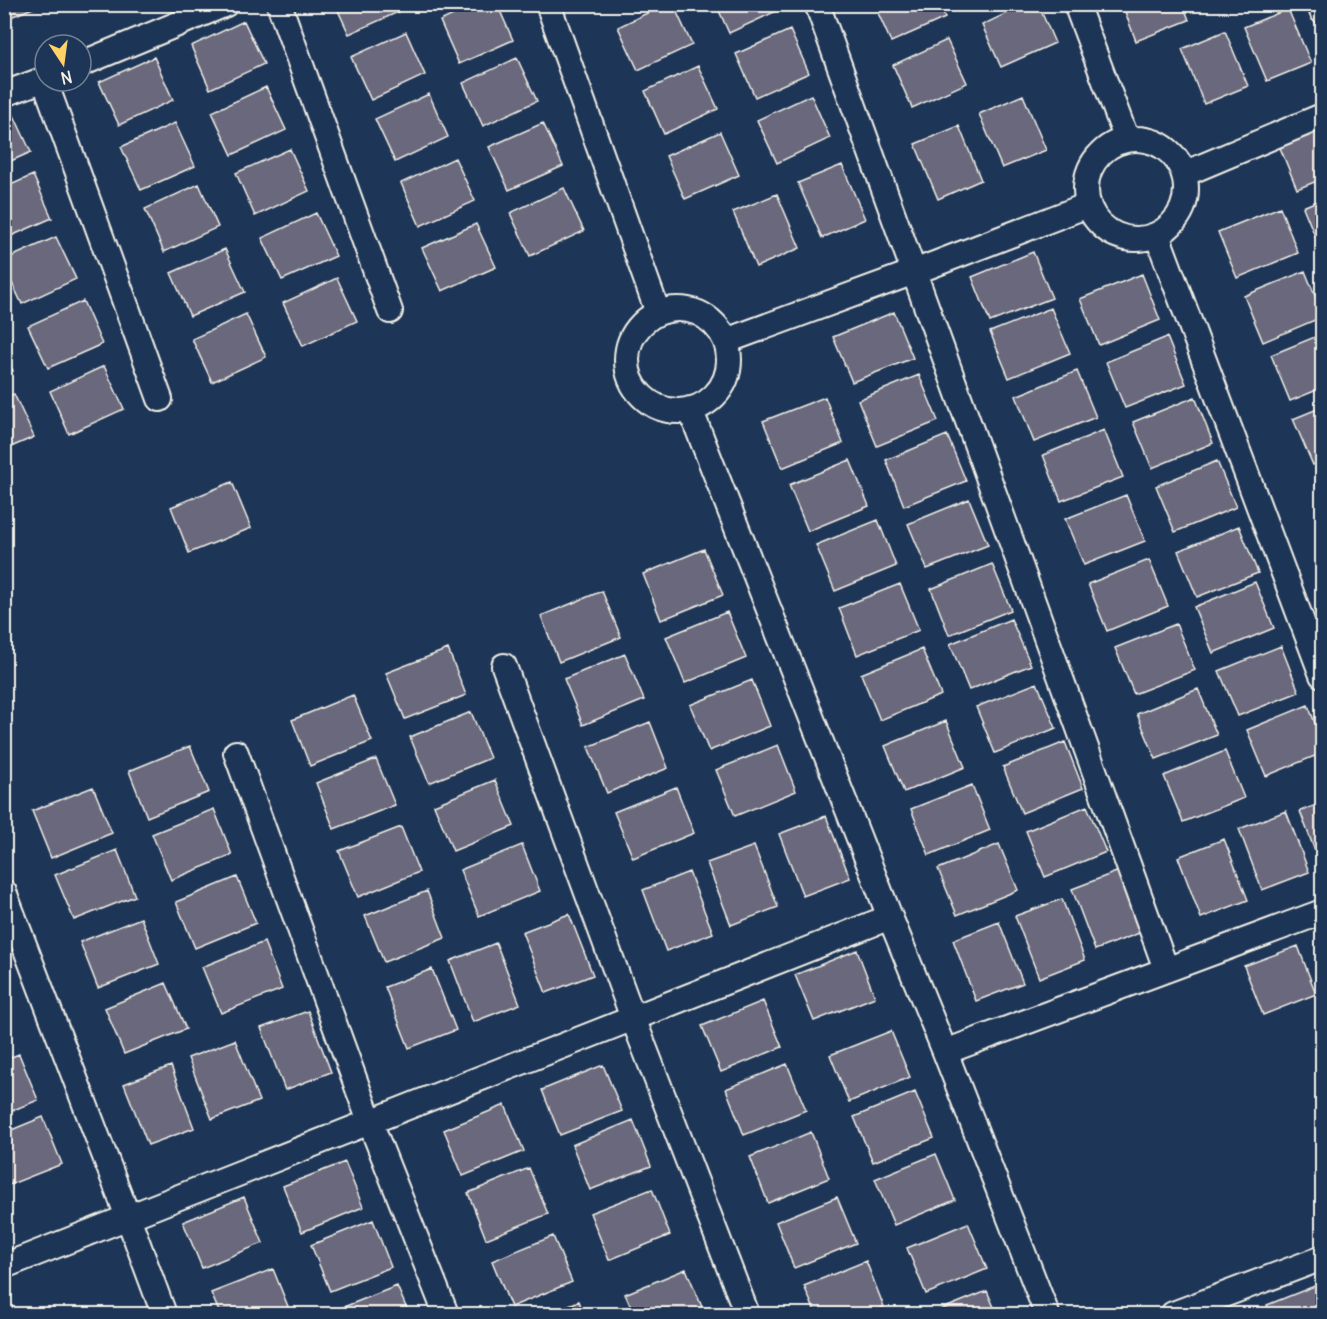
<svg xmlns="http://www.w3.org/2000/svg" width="1327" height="1319" font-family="Delius,sans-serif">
  <rect width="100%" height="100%" fill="#1d3557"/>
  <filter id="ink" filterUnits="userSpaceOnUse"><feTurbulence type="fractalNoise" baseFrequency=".0167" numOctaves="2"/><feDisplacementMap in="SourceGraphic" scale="12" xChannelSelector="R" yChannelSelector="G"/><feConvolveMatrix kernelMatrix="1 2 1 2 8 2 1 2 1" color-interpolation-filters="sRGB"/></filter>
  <g filter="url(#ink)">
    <path fill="#6a687c" stroke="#f4f1e8" stroke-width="1.5" d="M4 4H43L8 18 4 10Z
      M335 4H400L403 10 349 34Z
      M477 4H497L513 40 459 64 440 21Z
      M666 4H673L692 45 638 70 618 27Z
      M716 4H781L783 8 729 33Z
      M874 4H939L945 18 891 42Z
      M1026 4H1038L1055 43 1001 67 982 25Z
      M1122 4H1183L1189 20 1136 41Z
      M1288 9 1311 63 1267 81 1244 27Z
      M244 21 264 64 210 89 191 46Z
      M790 30 809 73 755 97 736 54Z
      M1225 31 1248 86 1204 104 1182 49Z
      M406 32 425 75 371 100 351 57Z
      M947 40 967 83 912 108 893 65Z
      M154 57 173 100 119 125 99 82Z
      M517 58 537 101 483 126 463 83Z
      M698 66 718 109 664 134 645 91Z
      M266 87 286 130 232 155 212 112Z
      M429 94 448 137 395 162 375 119Z
      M811 95 830 138 777 163 757 120Z
      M1023 95 1046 150 1002 168 979 114Z
      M11 109 31 152 4 164V112Z
      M175 123 195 166 141 190 121 147Z
      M543 123 563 166 509 190 489 147Z
      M1322 125V179L1297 189 1278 143Z
      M959 126 981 180 938 199 915 144Z
      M720 132 739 175 685 199 666 156Z
      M290 149 309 191 255 216 236 173Z
      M455 158 475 201 420 226 401 183Z
      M842 165 865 219 822 238 798 183Z
      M33 175 52 218 4 239V188Z
      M199 184 218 227 164 252 145 209Z
      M564 188 584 231 530 256 510 213Z
      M777 194 800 248 756 267 733 212Z
      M1322 199V253L1303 207Z
      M1280 207 1298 253 1237 278 1218 232Z
      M316 213 336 256 282 280 262 238Z
      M476 224 496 267 442 291 422 248Z
      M56 237 76 279 22 304 4 266V260Z
      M225 249 245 292 190 316 171 273Z
      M1033 252 1052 298 990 322 972 277Z
      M1305 271 1322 313V317L1263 342 1244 296Z
      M1142 274 1160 320 1099 345 1080 299Z
      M337 278 357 321 303 346 283 303Z
      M83 301 102 344 48 368 28 326Z
      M1051 308 1070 353 1009 378 990 332Z
      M894 312 913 358 852 382 833 337Z
      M246 314 266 357 212 382 192 339Z
      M1322 334V388L1290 401 1271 355Z
      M1167 337 1186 384 1125 408 1106 362Z
      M4 354 13 371 4 375Z
      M104 366 124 409 69 434 50 391Z
      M1077 371 1096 417 1034 442 1016 396Z
      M919 375 938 421 877 446 858 400Z
      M14 394 34 437 4 450V398Z
      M825 397 843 443 782 468 763 421Z
      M1195 397 1213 443 1152 468 1133 422Z
      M1322 407V461L1313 465 1293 419Z
      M1104 430 1123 477 1061 501 1043 455Z
      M947 435 966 481 904 506 886 460Z
      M850 460 869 506 808 531 789 485Z
      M1217 461 1236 507 1175 532 1156 486Z
      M232 482 251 528 189 553 171 507Z
      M1322 482V500L1316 484Z
      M1126 495 1145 541 1084 565 1065 519Z
      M969 499 988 545 927 569 908 524Z
      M878 520 896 566 835 591 816 545Z
      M1239 526 1258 573 1197 597 1178 551Z
      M704 549 723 595 661 620 643 574Z
      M1149 560 1168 606 1107 631 1088 584Z
      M992 564 1011 610 949 635 931 589Z
      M1255 582 1274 628 1213 653 1194 607Z
      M900 584 919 630 857 655 839 608Z
      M602 591 621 637 559 662 541 616Z
      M727 612 746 658 685 683 666 637Z
      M1011 619 1031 665 969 690 950 644Z
      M1176 624 1195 670 1134 694 1115 648Z
      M1281 646 1299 692 1238 716 1219 671Z
      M448 649 466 695 405 719 386 673Z
      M922 649 941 695 880 720 861 674Z
      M625 654 644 700 583 725 564 679Z
      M752 680 770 726 709 751 690 705Z
      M1037 683 1056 728 995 753 976 707Z
      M1198 689 1217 735 1156 759 1137 714Z
      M353 695 372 741 310 766 292 720Z
      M1308 705 1322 741V753L1266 776 1247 730Z
      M471 712 490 758 429 783 410 737Z
      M946 721 965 767 904 792 885 746Z
      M650 722 668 768 607 793 588 747Z
      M1065 742 1083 788 1022 813 1003 767Z
      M778 745 796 791 735 816 716 770Z
      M190 746 209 792 147 817 129 771Z
      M1225 751 1244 798 1183 822 1164 776Z
      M376 759 395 805 334 829 316 783Z
      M495 780 514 826 453 851 434 805Z
      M972 785 990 830 929 855 911 809Z
      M93 787 112 833 51 858 32 811Z
      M676 787 694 833 633 858 614 812Z
      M1322 803V870L1300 811Z
      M1087 806 1106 852 1045 877 1026 831Z
      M214 809 232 855 171 880 152 834Z
      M1286 811 1309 872 1262 890 1239 829Z
      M826 816 850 878 803 896 779 834Z
      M401 827 419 872 358 897 339 851Z
      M1224 839 1248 900 1201 918 1178 857Z
      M999 844 1018 890 957 915 938 869Z
      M522 845 540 891 479 916 460 870Z
      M754 846 778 907 731 925 707 863Z
      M117 850 135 896 74 920 55 875Z
      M1119 871 1142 932 1095 950 1072 889Z
      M689 872 713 933 666 951 643 890Z
      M237 877 256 923 195 948 176 902Z
      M427 891 445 938 384 962 365 916Z
      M1062 899 1085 960 1039 978 1015 916Z
      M569 914 593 975 546 993 522 932Z
      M141 918 159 964 98 988 80 942Z
      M999 922 1023 983 976 1001 953 940Z
      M264 942 282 989 221 1013 202 967Z
      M496 943 520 1004 473 1022 450 961Z
      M1298 946 1316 994 1263 1015 1244 966Z
      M857 950 875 997 814 1021 795 975Z
      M432 969 456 1030 409 1048 385 987Z
      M166 983 186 1029 124 1054 105 1008Z
      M763 1001 782 1047 721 1072 702 1026Z
      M308 1011 331 1072 285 1090 261 1028Z
      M891 1031 910 1077 849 1102 830 1055Z
      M235 1040 259 1101 212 1119 188 1058Z
      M19 1054 38 1100 4 1114V1060Z
      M787 1064 806 1110 744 1135 726 1089Z
      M603 1065 622 1111 560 1135 542 1090Z
      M171 1066 194 1128 148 1145 124 1084Z
      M915 1092 934 1138 873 1162 854 1117Z
      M505 1105 524 1151 463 1176 444 1130Z
      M43 1117 62 1164 4 1187V1133Z
      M633 1120 651 1166 590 1190 572 1145Z
      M811 1132 829 1178 768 1203 750 1157Z
      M936 1154 955 1200 894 1225 875 1179Z
      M345 1162 363 1207 302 1232 283 1186Z
      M529 1168 548 1214 486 1239 468 1193Z
      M652 1189 670 1235 609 1260 590 1213Z
      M244 1197 263 1243 202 1268 183 1222Z
      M837 1197 856 1243 794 1268 776 1222Z
      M373 1220 391 1267 330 1291 311 1245Z
      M968 1223 987 1269 926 1294 907 1248Z
      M553 1236 572 1282 511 1307 492 1261Z
      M866 1261 884 1307 866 1314H816L804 1286Z
      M273 1269 291 1314H220L211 1293Z
      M686 1269 705 1314H634L625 1294Z
      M1322 1283V1314H1270L1267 1305Z
      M397 1286 409 1314H338L336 1310Z
      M987 1291 997 1314H930Z
      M579 1301 584 1314H546Z
      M1256 1308 1259 1314H1239Z"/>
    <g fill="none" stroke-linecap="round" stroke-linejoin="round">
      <defs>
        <path id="minor" d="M279 4 390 311
          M548 4 658 313
          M817 4 1166 969
          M1076 4 1127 140
          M1320 4 1322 11
          M81 64 226 4
          M44 79 160 399
          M4 94 45 79
          M1086 189a50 50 0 1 1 100 0a50 50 0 1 1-100 0Z
          M1184 174 1322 116
          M1157 235 1322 675
          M627 360a51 51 0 1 1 102 0a51 51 0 1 1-102 0Z
          M726 341 914 272 1088 205
          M690 409 890 917 945 1052 1047 1314
          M504 666 633 1018 747 1314
          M236 753 370 1122 446 1314
          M4 892 128 1217 164 1314
          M945 1052 1322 912
          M4 1266 890 917
          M1173 1314 1322 1258"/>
      </defs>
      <use href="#minor" stroke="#f4f1e8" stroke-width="28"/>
      <use href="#minor" stroke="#1d3557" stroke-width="24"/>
    </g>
  </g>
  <rect width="1327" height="1319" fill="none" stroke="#1d3557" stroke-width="24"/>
  <rect x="12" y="12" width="1303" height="1295" fill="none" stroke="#f4f1e8" stroke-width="2" filter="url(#ink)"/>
  <g transform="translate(63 63) rotate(167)"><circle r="28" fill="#1d3557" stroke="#738091" stroke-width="1.5"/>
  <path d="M0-4.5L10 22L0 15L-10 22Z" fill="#ffd166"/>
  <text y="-9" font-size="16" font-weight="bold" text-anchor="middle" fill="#f4f1e8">N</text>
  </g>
</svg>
